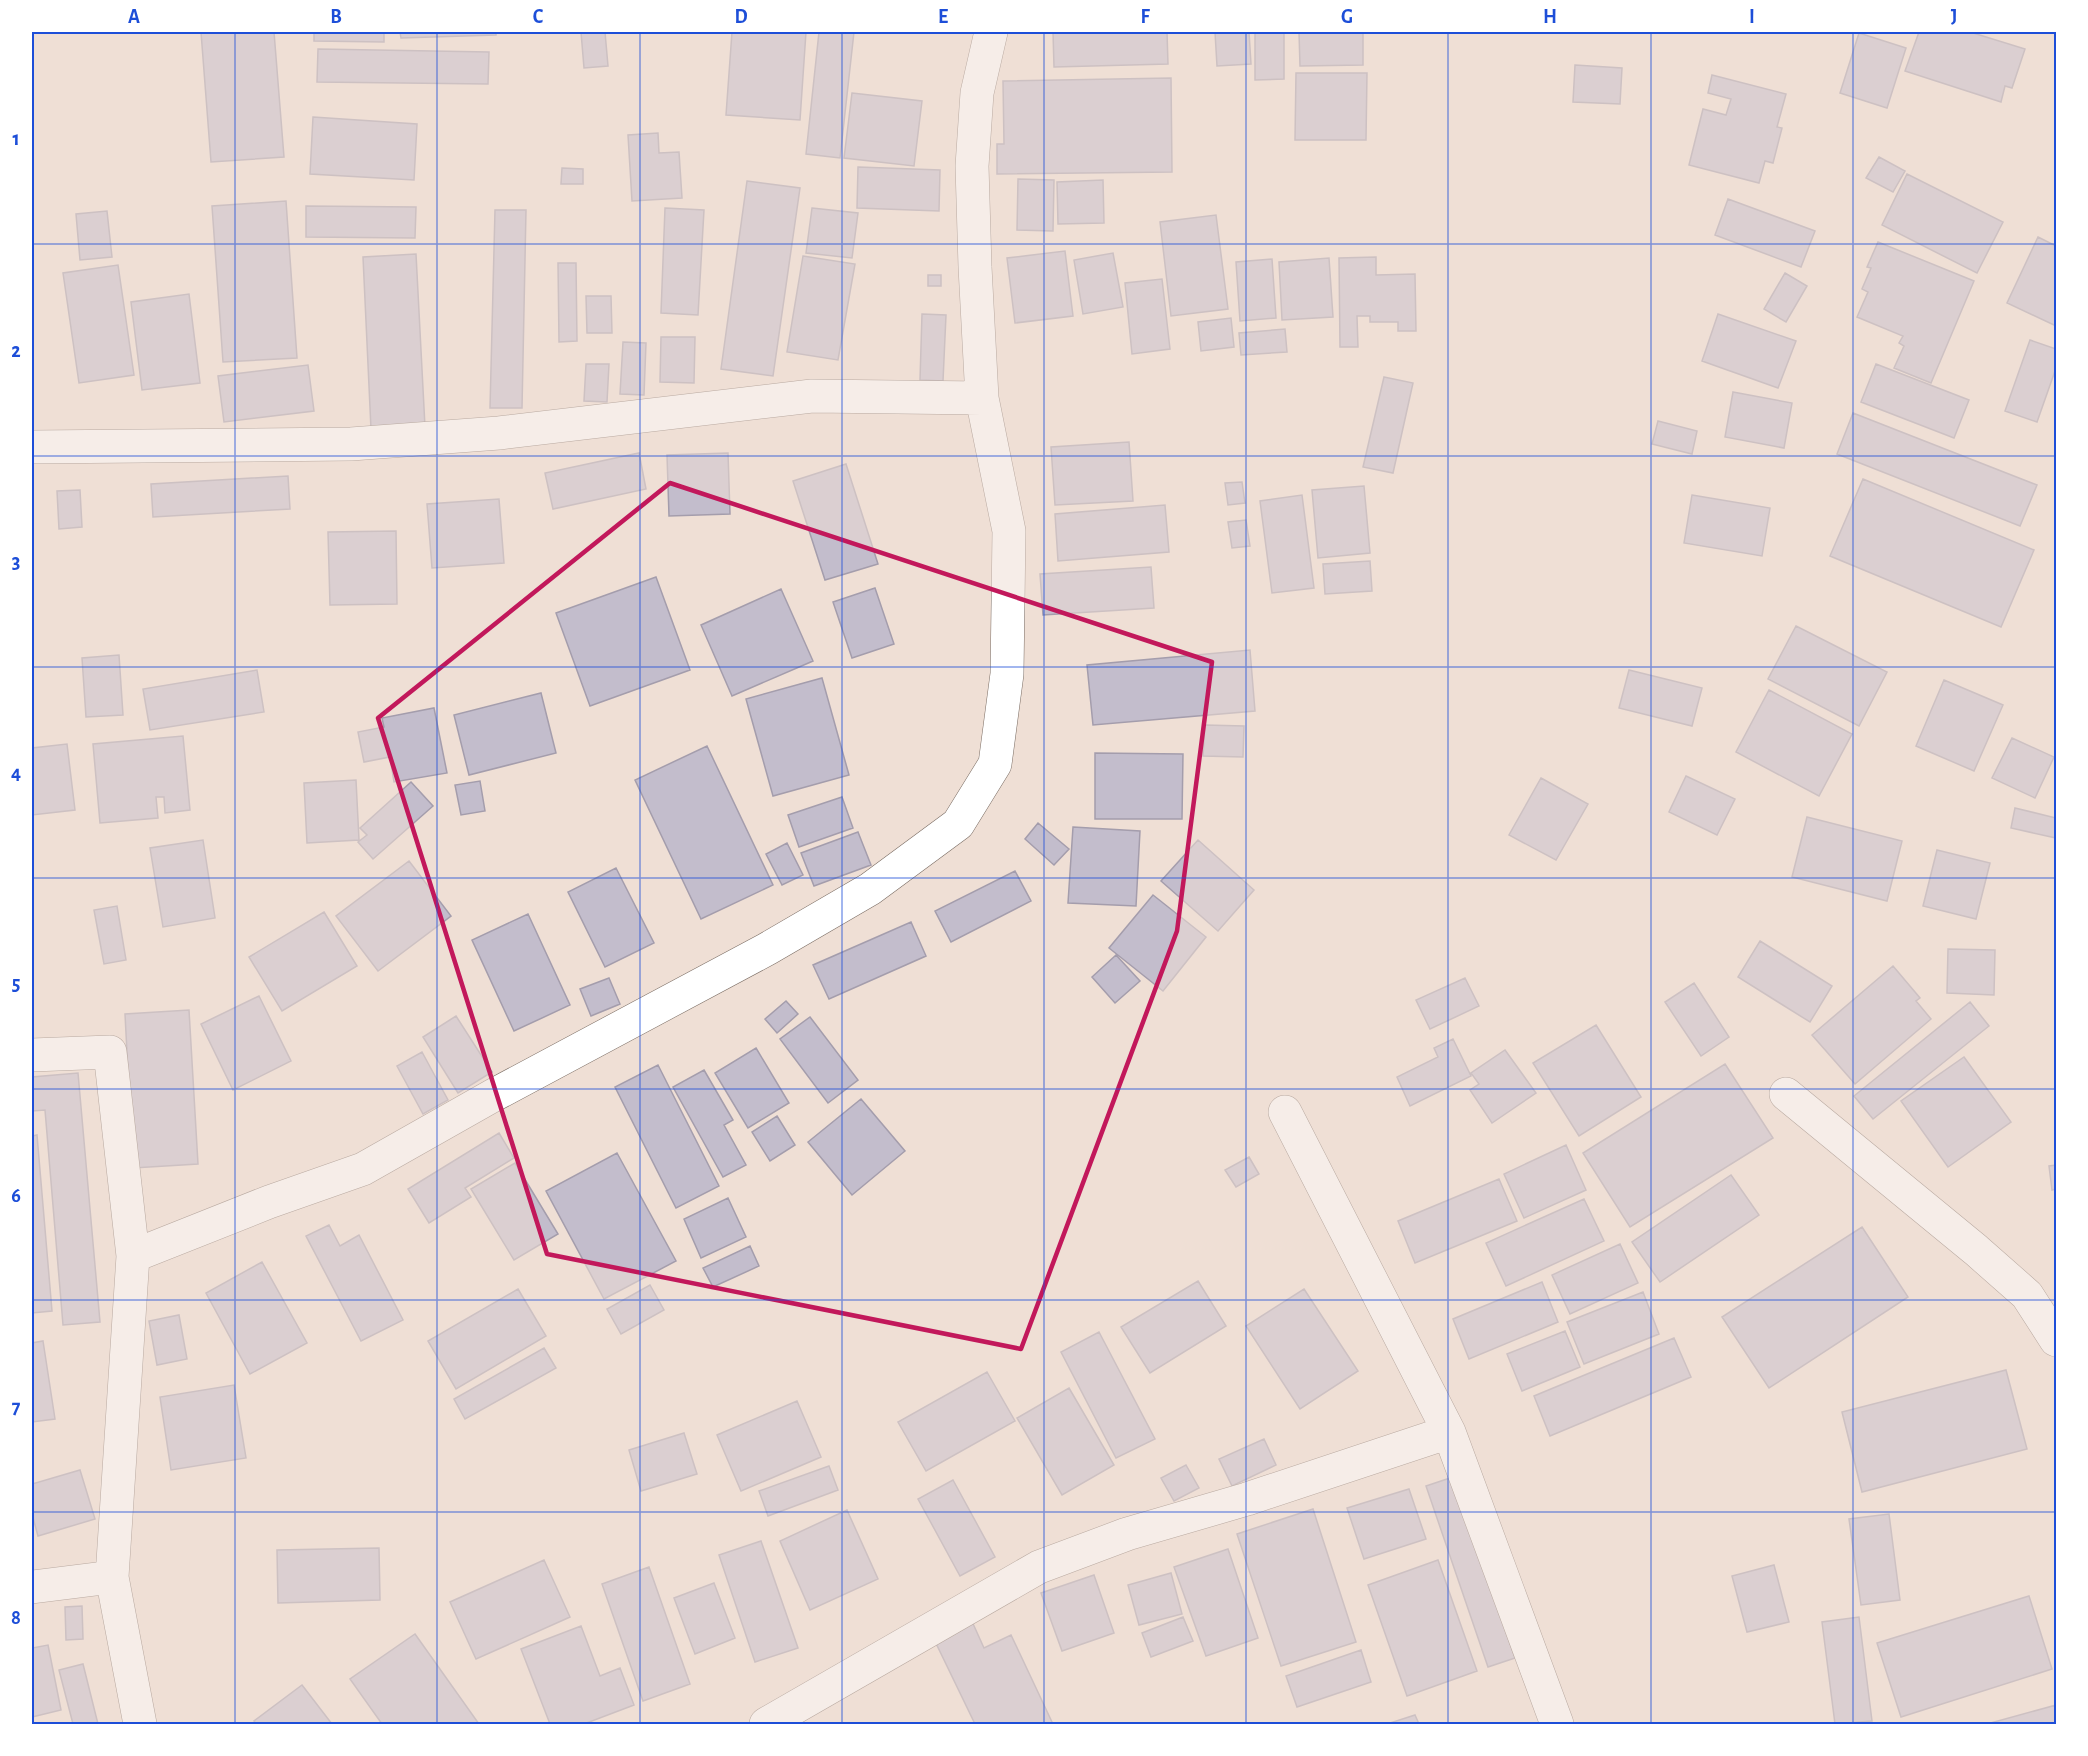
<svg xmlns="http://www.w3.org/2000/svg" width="2088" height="1756" font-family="'Alegreya Sans',sans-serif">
  <rect width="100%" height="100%" fill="#efdfd5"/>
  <path fill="#c3bdcc" stroke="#a49dac" stroke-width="1.5" d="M201 32H274L284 157 211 162Z
    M314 32H384V42L314 41Z
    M400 32H496V35L401 38Z
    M581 32H605L608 66 584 68Z
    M732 32H806L800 120 726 115Z
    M819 32H854L840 158 806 154Z
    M1053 32H1167L1168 64 1054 67Z
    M1215 32H1249L1251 64 1217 66Z
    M1255 32H1284V79L1255 80Z
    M1299 32H1363V65L1300 66Z
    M1919 32H1970L2025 49 2012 88 2005 86 2001 102 1905 71Z
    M1859 33 1906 48 1887 108 1840 93Z
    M318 49 489 52 488 84 317 82Z
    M1575 65 1622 68 1620 104 1573 102Z
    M1296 73H1367L1366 140H1295Z
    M1712 75 1786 94 1777 127 1782 128 1773 163 1765 161 1759 183 1689 165 1703 109 1726 115 1731 99 1708 93Z
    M1171 78 1172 172 997 174V144H1004L1003 81Z
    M852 93 922 101 914 166 844 158Z
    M313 117 417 124 414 180 310 174Z
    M658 133 659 153 679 152 682 198 632 201 628 135Z
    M1879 157 1905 171 1893 192 1866 178Z
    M858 167 940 170 939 211 857 208Z
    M562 168 583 169V184H561Z
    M1907 174 2003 222 1977 273 1882 225Z
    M1018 179 1054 180 1053 231 1017 230Z
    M1103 180 1104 223 1058 224 1057 182Z
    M747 181 800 188 773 376 721 369Z
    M1728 199 1815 231 1801 267 1715 235Z
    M286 201 297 358 223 362 212 206Z
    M306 206 416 207 415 238 306 237Z
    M665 208 704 210 698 315 661 313Z
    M812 208 858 213 852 258 806 253Z
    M495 210H526L522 408H490Z
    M107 211 112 257 80 260 76 214Z
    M1216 215 1228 309 1171 316 1160 222Z
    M2038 237 2056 246V321L2054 325 2007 303Z
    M1878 242 1974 281 1931 383 1894 368 1904 346 1899 343 1903 336 1857 317 1868 292 1862 289 1871 268 1867 267Z
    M1065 251 1073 316 1015 323 1007 258Z
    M1113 253 1123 307 1083 314 1074 260Z
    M416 254 425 427 371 429 363 257Z
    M803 256 855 264 838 360 787 352Z
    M1376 257V275L1415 274 1416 331H1398V322H1370V316H1357L1358 347H1340L1339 258Z
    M1329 258 1333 317 1282 320 1279 262Z
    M1272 259 1276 318 1240 321 1236 262Z
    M558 263H576L577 341 559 342Z
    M118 265 134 375 79 383 63 273Z
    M1785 273 1807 286 1786 322 1764 309Z
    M928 275H941V286H928Z
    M1162 279 1170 349 1132 354 1125 283Z
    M189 294 200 383 142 390 131 302Z
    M586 296H611L612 333H587Z
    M922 314 946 315 943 381 920 380Z
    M1718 314 1796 341 1778 388 1702 361Z
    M1231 318 1234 347 1201 351 1198 322Z
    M1285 329 1287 352 1241 355 1239 333Z
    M661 337H695L694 383 660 382Z
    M2030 340 2056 349V368L2037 422 2005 411Z
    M623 342 646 343 644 395 620 394Z
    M586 364H609L607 402 584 401Z
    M1876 364 1969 400 1954 438 1861 402Z
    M308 365 314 411 224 422 218 376Z
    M1384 377 1413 383 1393 473 1363 467Z
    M1733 392 1792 403 1784 448 1725 437Z
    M1853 413 2037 485 2020 526 1837 454Z
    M1658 421 1697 431 1692 454 1652 444Z
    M1129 442 1133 501 1055 505 1051 447Z
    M639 453 646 489 553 509 545 473Z
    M728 453 730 514 669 516 667 455Z
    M846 464 878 564 825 580 793 481Z
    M288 476 290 509 153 517 151 484Z
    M1863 479 2034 550 2001 627 1830 556Z
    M1242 482 1245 503 1228 505 1225 483Z
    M1364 486 1370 553 1318 558 1312 490Z
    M80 490 82 527 59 529 57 491Z
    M1302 495 1314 588 1272 593 1260 501Z
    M1692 495 1770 508 1762 556 1684 543Z
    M499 499 504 563 432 568 427 504Z
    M1165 505 1169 552 1058 561 1055 514Z
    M1246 520 1250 546 1232 548 1228 522Z
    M396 531 397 604 330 605 328 532Z
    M1370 561 1372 591 1325 594 1323 564Z
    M1151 567 1154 608 1043 615 1040 574Z
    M656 577 690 670 590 706 556 613Z
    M875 588 894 644 852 658 833 602Z
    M781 589 813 661 732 696 701 625Z
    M1796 626 1887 672 1859 726 1768 679Z
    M1250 650 1255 711 1093 725 1087 665Z
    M119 655 123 715 86 717 82 658Z
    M257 670 264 712 150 730 143 689Z
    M1629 670 1702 688 1692 726 1619 708Z
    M822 678 849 775 773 796 746 699Z
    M1944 680 2003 705 1974 771 1916 746Z
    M1769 690 1852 734 1819 796 1736 752Z
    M541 693 556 753 469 775 454 715Z
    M434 708 447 773 394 782 390 757 364 762 358 732 384 727 382 718Z
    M1205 725 1244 726 1243 757 1203 756Z
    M183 736 190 810 165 813 164 797H156L158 818 100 823 93 744Z
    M2012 738 2054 757 2035 798 1992 778Z
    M67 744 75 810 32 815V748Z
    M707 746 773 885 701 919 635 780Z
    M1095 753 1183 754 1182 819H1095Z
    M1686 776 1735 799 1717 835 1669 812Z
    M1541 778 1588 804 1556 860 1509 835Z
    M356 780 359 840 307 843 304 783Z
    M480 781 485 811 461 815 455 785Z
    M411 782 433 806 373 859 358 842 367 835 360 828Z
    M842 797 853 828 799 847 788 815Z
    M2015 808 2056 818V838L2011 828Z
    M1807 817 1902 841 1887 901 1792 877Z
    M1038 823 1069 849 1054 865 1025 839Z
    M1073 827 1140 831 1136 906 1068 903Z
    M858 832 871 865 814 886 801 853Z
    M203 840 215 918 163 927 150 848Z
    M1198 840 1254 890 1218 931 1161 881Z
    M787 843 803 875 782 885 766 854Z
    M1937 850 1990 863 1976 919 1923 906Z
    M409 861 451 916 378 971 336 916Z
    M616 868 654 943 605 967 568 892Z
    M1015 871 1031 901 951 942 935 911Z
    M1153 895 1206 937 1163 991 1109 948Z
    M117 906 126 960 104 964 94 910Z
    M324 912 357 966 282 1011 249 957Z
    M528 914 570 1005 514 1031 472 940Z
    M911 922 926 956 829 999 813 965Z
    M1760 941 1832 986 1810 1022 1738 977Z
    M1948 949 1995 950 1994 995 1947 993Z
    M1116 955 1140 981 1115 1003 1092 977Z
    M1893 966 1920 998 1916 1001 1931 1019 1855 1084 1812 1035Z
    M609 978 620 1004 591 1016 580 989Z
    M1465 978 1479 1006 1430 1029 1416 1000Z
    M1694 983 1729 1037 1701 1056 1665 1002Z
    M259 996 291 1061 233 1090 201 1024Z
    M786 1001 798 1014 777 1033 765 1019Z
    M1970 1002 1989 1026 1873 1119 1854 1096Z
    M189 1010 198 1164 133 1168 125 1014Z
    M456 1016 492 1072 458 1093 423 1037Z
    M810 1017 858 1080 828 1103 780 1039Z
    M1596 1025 1641 1097 1579 1136 1533 1063Z
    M1453 1039 1471 1076 1410 1106 1397 1077 1438 1057 1434 1048Z
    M756 1048 789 1103 748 1128 715 1073Z
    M1505 1050 1536 1093 1492 1123 1470 1090 1479 1084 1471 1073Z
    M422 1052 448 1100 423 1114 397 1066Z
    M1964 1057 2011 1122 1948 1167 1901 1101Z
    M1725 1064 1773 1138 1630 1227 1583 1153Z
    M658 1065 719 1186 676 1208 615 1087Z
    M704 1070 733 1120 724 1125 746 1165 723 1177 673 1087Z
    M78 1073 100 1322 63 1325 45 1110 32 1111V1077Z
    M861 1099 905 1151 852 1195 808 1142Z
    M777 1116 795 1145 770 1161 752 1132Z
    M499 1133 514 1158 465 1188 471 1197 429 1223 408 1189Z
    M37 1135 52 1311 32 1313V1136Z
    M1566 1145 1586 1190 1524 1218 1504 1174Z
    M617 1153 676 1261 604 1299 546 1191Z
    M1249 1157 1259 1174 1236 1187 1225 1170Z
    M515 1163 558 1234 514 1260 471 1189Z
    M2056 1165V1189L2052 1190 2049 1166Z
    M1731 1175 1759 1215 1660 1282 1632 1242Z
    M1499 1179 1517 1221 1415 1263 1398 1221Z
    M728 1198 746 1237 701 1258 684 1219Z
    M1584 1199 1604 1241 1506 1286 1486 1243Z
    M329 1225 340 1246 359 1235 403 1320 361 1341 306 1236Z
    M1862 1227 1908 1297 1769 1388 1722 1317Z
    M1620 1244 1638 1283 1570 1314 1552 1275Z
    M750 1246 759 1266 713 1287 703 1268Z
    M262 1262 307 1343 250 1374 206 1293Z
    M1198 1281 1226 1326 1150 1373 1121 1327Z
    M1542 1282 1558 1322 1469 1359 1453 1319Z
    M650 1285 664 1310 621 1334 607 1309Z
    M518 1289 546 1336 456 1389 428 1341Z
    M1304 1289 1358 1371 1300 1409 1246 1326Z
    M1643 1292 1659 1334 1584 1364 1567 1322Z
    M179 1315 187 1359 157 1365 149 1321Z
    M1565 1331 1580 1367 1522 1391 1507 1354Z
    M1099 1332 1155 1439 1116 1458 1061 1352Z
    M1674 1338 1691 1377 1550 1436 1534 1396Z
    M43 1341 55 1419 32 1422V1343Z
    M544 1348 556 1368 465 1419 454 1399Z
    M2006 1370 2027 1449 1862 1492 1842 1412Z
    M987 1372 1015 1421 926 1471 898 1422Z
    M234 1385 246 1458 171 1470 160 1397Z
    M1069 1388 1114 1465 1062 1495 1017 1418Z
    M797 1401 821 1457 741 1491 717 1435Z
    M684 1433 697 1474 641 1491 629 1450Z
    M1264 1439 1276 1465 1232 1486 1219 1459Z
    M1186 1465 1199 1488 1174 1501 1161 1478Z
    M829 1466 838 1490 768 1516 759 1491Z
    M80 1470 95 1519 38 1536 32 1514V1484Z
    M1453 1477 1515 1658 1488 1667 1426 1486Z
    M953 1480 995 1557 960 1576 918 1499Z
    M1409 1489 1426 1539 1364 1559 1347 1508Z
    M1313 1509 1356 1642 1281 1666 1237 1534Z
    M847 1510 878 1579 810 1610 780 1541Z
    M1889 1514 1900 1600 1861 1605 1849 1519Z
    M761 1541 798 1648 755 1662 719 1555Z
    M379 1548 380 1600 278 1603 277 1550Z
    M1228 1549 1258 1638 1206 1656 1174 1567Z
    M544 1560 570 1617 476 1659 450 1602Z
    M1438 1560 1477 1671 1407 1696 1368 1585Z
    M1774 1565 1789 1622 1747 1632 1732 1576Z
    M649 1567 690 1684 643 1701 602 1584Z
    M1171 1573 1182 1614 1139 1625 1128 1585Z
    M1094 1575 1114 1633 1062 1651 1041 1593Z
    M714 1583 735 1638 695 1654 674 1598Z
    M2029 1596 2052 1669 1901 1717 1877 1643Z
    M82 1606 83 1639 66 1640 65 1607Z
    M970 1617 984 1648 1011 1635 1052 1722 1046 1724H975L932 1635Z
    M1183 1617 1193 1641 1151 1657 1142 1633Z
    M1859 1617 1872 1721 1835 1724 1822 1622Z
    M581 1626 600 1676 620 1668 634 1705 584 1724H550L521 1649Z
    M415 1634 479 1724H382L350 1679Z
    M48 1645 61 1710 32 1717V1648Z
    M1361 1650 1371 1682 1297 1707 1286 1676Z
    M83 1664 98 1724H73L59 1670Z
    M302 1685 332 1724H256L254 1721Z
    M2056 1705V1724H1987Z
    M1415 1715 1419 1724H1390V1723Z"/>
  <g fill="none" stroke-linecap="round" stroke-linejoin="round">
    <defs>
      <path id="minor" d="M32 447 351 444 499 433 812 396 982 398
        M32 1055 110 1052 133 1256 112 1577 140 1724
        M1786 1094 1976 1250 2027 1295 2056 1340
        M1285 1112 1449 1432 1557 1724
        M133 1256 269 1202 363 1169 492 1096 767 949 870 889 958 824 995 764 1007 674 1009 531 982 398 975 267 972 166 977 93 991 32
        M32 1587 112 1577
        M766 1724 1039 1567 1127 1534 1247 1499 1449 1432"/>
    </defs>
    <use href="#minor" stroke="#796b62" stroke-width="34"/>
    <use href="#minor" stroke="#fff" stroke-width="33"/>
  </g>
  <path d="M0 0H2088V1756H0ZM670 483 1212 662 1177 931 1021 1349 547 1254 378 718Z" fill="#efdfd5" fill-opacity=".55" fill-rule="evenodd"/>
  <path fill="none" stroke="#c2185b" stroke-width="4.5" stroke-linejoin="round" d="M670 483 1212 662 1177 931 1021 1349 547 1254 378 718Z"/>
  <path fill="none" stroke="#1d4ed8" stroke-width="1.5" stroke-opacity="0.55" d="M235 32V1724M437 32V1724M640 32V1724M842 32V1724M1044 32V1724M1246 32V1724M1448 32V1724M1651 32V1724M1853 32V1724M32 244H2056M32 456H2056M32 667H2056M32 878H2056M32 1089H2056M32 1300H2056M32 1512H2056"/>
  <rect width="2088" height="1756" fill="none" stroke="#ffffff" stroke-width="66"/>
  <rect x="33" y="33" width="2022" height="1690" fill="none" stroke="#1d4ed8" stroke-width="2"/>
  <g font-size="20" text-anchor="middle" font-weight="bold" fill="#1d4ed8">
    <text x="134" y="23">A</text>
    <text x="336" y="23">B</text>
    <text x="538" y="23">C</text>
    <text x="741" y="23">D</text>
    <text x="943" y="23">E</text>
    <text x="1145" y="23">F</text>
    <text x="1347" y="23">G</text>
    <text x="1550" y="23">H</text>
    <text x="1752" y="23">I</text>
    <text x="1954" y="23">J</text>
    <text x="16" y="145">1</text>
    <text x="16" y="357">2</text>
    <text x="16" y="568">3</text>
    <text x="16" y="779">4</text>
    <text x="16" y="990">5</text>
    <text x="16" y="1202">6</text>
    <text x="16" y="1413">7</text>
    <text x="16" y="1624">8</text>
  </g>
</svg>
